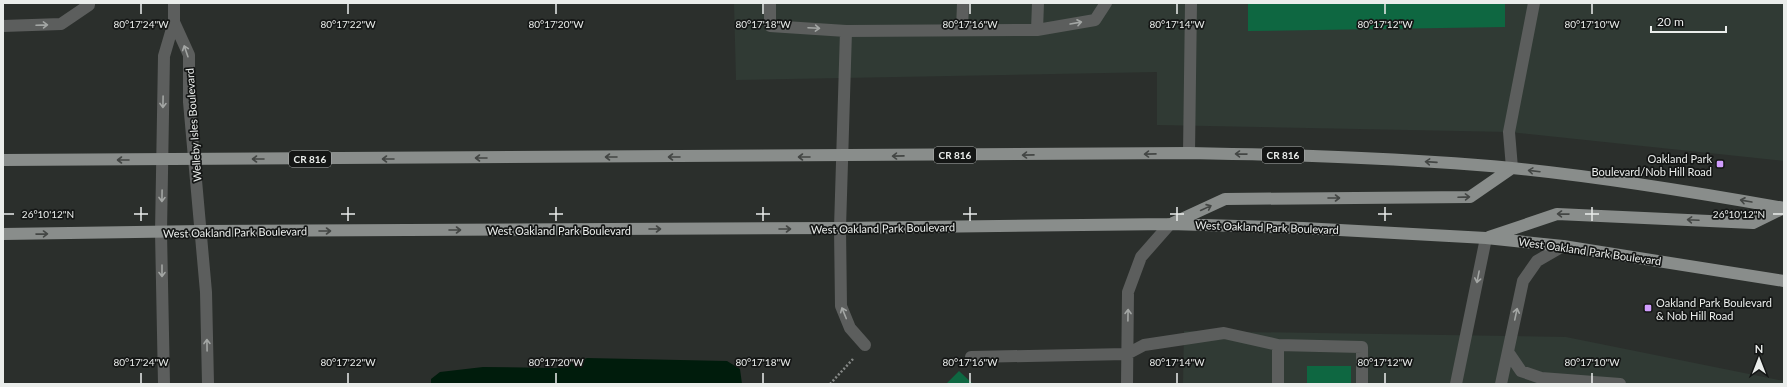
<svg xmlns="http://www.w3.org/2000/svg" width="1787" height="387" font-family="Lato,sans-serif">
  <rect width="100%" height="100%" fill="#2b2f2c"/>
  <path fill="#303a34" d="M734 3H1784V161L1509 132 1157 125V72L736 80Z
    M1184 331 1566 337 1784 381V384H1183Z"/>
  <path fill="#001c0c" d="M587 358 727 361 740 369 742 384H431V379L440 372 483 367 556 368Z"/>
  <path fill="#0e6741" d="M1248 3H1505V27L1248 31Z
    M1307 366H1351V384H1307Z
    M959 371 973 384H946Z"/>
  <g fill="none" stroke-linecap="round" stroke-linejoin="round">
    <path stroke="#858886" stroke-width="2.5" stroke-dasharray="2 2" stroke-linecap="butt" d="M830 384 853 359"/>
    <path stroke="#5c5e5d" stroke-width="12" d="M770 3V26L846 31 1037 30 1038 3
      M174 22 189 55V102L206 292 208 384
      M3 26 61 24 89 5V3
      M962 30 963 3
      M1037 30 1095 20 1106 3
      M846 31 840 228 841 306 850 328 865 345
      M1189 153 1191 3
      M1512 168 1509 132 1534 3
      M1508 352 1521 371 1541 378 1620 384
      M971 357 1127 354 1144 345 1224 333 1278 345
      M164 384 161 232 164 56 174 22V3
      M1127 384 1128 292 1141 257 1170 224
      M1278 384V345L1362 347V384
      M1456 384 1486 238
      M1501 384 1523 281 1537 261 1563 246"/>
    <path stroke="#898d8b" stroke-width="12" d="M3 160 1189 153C1296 155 1404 158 1512 168 1603 177 1694 192 1784 208
      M1173 223 1225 199 1470 197 1512 168
      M3 234 202 231 840 228 1170 224 1303 228 1486 238 1563 246 1784 281
      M1489 237 1557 214 1753 223 1784 208"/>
  </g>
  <defs><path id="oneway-shaft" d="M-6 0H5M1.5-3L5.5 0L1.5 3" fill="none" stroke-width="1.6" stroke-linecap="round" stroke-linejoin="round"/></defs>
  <g stroke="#a3a6a4">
    <use href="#oneway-shaft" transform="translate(1076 23) rotate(-10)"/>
    <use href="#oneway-shaft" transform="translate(42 25) rotate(-2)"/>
    <use href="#oneway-shaft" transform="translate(814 28) rotate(3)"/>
    <use href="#oneway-shaft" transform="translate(186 51) rotate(-109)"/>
    <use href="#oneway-shaft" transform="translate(163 102) rotate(91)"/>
    <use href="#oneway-shaft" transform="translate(162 196) rotate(91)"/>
    <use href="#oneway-shaft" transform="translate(162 271) rotate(90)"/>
    <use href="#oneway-shaft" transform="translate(1478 277) rotate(101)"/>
    <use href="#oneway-shaft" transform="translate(844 313) rotate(-112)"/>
    <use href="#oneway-shaft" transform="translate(1516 314) rotate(-78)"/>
    <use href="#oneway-shaft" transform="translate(1128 315) rotate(-89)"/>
    <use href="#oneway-shaft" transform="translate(207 345) rotate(-91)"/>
  </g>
  <g stroke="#434644">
    <use href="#oneway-shaft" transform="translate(1150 154) rotate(179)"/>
    <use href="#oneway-shaft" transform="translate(1241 154) rotate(-179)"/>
    <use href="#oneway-shaft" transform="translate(1028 155) rotate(179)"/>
    <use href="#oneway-shaft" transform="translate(898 156) rotate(179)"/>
    <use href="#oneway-shaft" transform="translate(611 157) rotate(180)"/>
    <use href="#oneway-shaft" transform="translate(674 157) rotate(180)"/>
    <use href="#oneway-shaft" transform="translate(804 157) rotate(180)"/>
    <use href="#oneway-shaft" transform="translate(481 158) rotate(180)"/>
    <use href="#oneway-shaft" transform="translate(258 159) rotate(180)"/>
    <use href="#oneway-shaft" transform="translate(388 159) rotate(180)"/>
    <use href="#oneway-shaft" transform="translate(123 160) rotate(180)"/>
    <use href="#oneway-shaft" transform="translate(1431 162) rotate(-176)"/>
    <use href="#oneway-shaft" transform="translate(1534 171) rotate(-173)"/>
    <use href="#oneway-shaft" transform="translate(1464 197) rotate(-2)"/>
    <use href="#oneway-shaft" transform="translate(1334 198)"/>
    <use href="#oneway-shaft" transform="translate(1746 201) rotate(-170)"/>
    <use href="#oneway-shaft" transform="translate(1206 208) rotate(-25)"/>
    <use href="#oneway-shaft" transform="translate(1563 214) rotate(-179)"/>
    <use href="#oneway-shaft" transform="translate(1693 220) rotate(-177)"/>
    <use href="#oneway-shaft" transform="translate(655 229)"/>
    <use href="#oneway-shaft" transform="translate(785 229)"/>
    <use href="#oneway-shaft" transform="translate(455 230)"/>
    <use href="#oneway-shaft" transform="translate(325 231)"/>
    <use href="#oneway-shaft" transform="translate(42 234) rotate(-1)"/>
  </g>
  <path fill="none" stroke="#eaedeb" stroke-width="1.5" d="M141 4V14M348 4V14M556 4V14M763 4V14M970 4V14M1177 4V14M1385 4V14M1592 4V14M141 207V221M348 207V221M556 207V221M763 207V221M970 207V221M1177 207V221M1385 207V221M1592 207V221M4 214H14M134 214H148M341 214H355M549 214H563M756 214H770M963 214H977M1170 214H1184M1378 214H1392M1585 214H1599M1773 214H1783M141 373V383M348 373V383M556 373V383M763 373V383M970 373V383M1177 373V383M1385 373V383M1592 373V383"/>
  <g fill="#d19dfe" stroke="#141615" stroke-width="1.5">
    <rect x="1716" y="160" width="8" height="8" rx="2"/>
    <rect x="1644" y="304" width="8" height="8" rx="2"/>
  </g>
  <g text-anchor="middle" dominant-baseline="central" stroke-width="3.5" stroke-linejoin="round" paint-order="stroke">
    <g fill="#141615" stroke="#aaacab" stroke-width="1">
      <rect x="934" y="147" width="42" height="16" rx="3"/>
      <rect x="1262" y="147" width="42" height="16" rx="3"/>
      <rect x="289" y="151" width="42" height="16" rx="3"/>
    </g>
    <g font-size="10" font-weight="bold" fill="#eaedeb">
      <text x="955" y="155">CR 816</text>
      <text x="1283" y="155">CR 816</text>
      <text x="310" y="159">CR 816</text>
    </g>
    <g font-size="11" fill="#eaedeb" stroke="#141615">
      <text transform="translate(193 125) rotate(-94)">Welleby Isles Boulevard</text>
      <text transform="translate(1267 227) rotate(2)">West Oakland Park Boulevard</text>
      <text transform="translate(883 228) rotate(-1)">West Oakland Park Boulevard</text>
      <text x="559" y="230">West Oakland Park Boulevard</text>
      <text transform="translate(235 232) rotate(-1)">West Oakland Park Boulevard</text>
      <text transform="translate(1590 251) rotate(8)">West Oakland Park Boulevard</text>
    </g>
    <g font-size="11" fill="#eaedeb" stroke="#141615" text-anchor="end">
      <text x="1712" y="158">Oakland Park<tspan x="1712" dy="13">Boulevard/Nob Hill Road</tspan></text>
      <text x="1656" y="302" text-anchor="start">Oakland Park Boulevard<tspan x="1656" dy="13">&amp; Nob Hill Road</tspan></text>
    </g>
  </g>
  <g font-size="10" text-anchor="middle" fill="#eaedeb" stroke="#141615" stroke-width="3.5" stroke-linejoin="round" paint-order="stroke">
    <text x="141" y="28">80°17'24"W</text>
    <text x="348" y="28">80°17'22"W</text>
    <text x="556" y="28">80°17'20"W</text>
    <text x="763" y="28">80°17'18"W</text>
    <text x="970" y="28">80°17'16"W</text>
    <text x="1177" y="28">80°17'14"W</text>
    <text x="1385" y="28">80°17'12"W</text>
    <text x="1592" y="28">80°17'10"W</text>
    <text x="48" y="218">26°10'12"N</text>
    <text x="1739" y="218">26°10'12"N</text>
    <text x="141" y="366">80°17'24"W</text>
    <text x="348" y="366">80°17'22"W</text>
    <text x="556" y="366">80°17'20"W</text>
    <text x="763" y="366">80°17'18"W</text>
    <text x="970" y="366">80°17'16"W</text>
    <text x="1177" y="366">80°17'14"W</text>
    <text x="1385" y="366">80°17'12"W</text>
    <text x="1592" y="366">80°17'10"W</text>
  </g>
  <rect width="1787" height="387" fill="none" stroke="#eaedeb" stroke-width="8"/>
  <g transform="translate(1759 359)" stroke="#141615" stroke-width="3" paint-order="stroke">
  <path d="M0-3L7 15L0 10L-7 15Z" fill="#eaedeb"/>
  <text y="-6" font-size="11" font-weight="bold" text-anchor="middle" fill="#eaedeb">N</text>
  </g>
  <path d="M1651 26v6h75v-6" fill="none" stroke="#eaedeb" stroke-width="2"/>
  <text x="1657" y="26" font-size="12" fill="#eaedeb" stroke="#141615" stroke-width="3" paint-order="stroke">20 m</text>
</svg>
